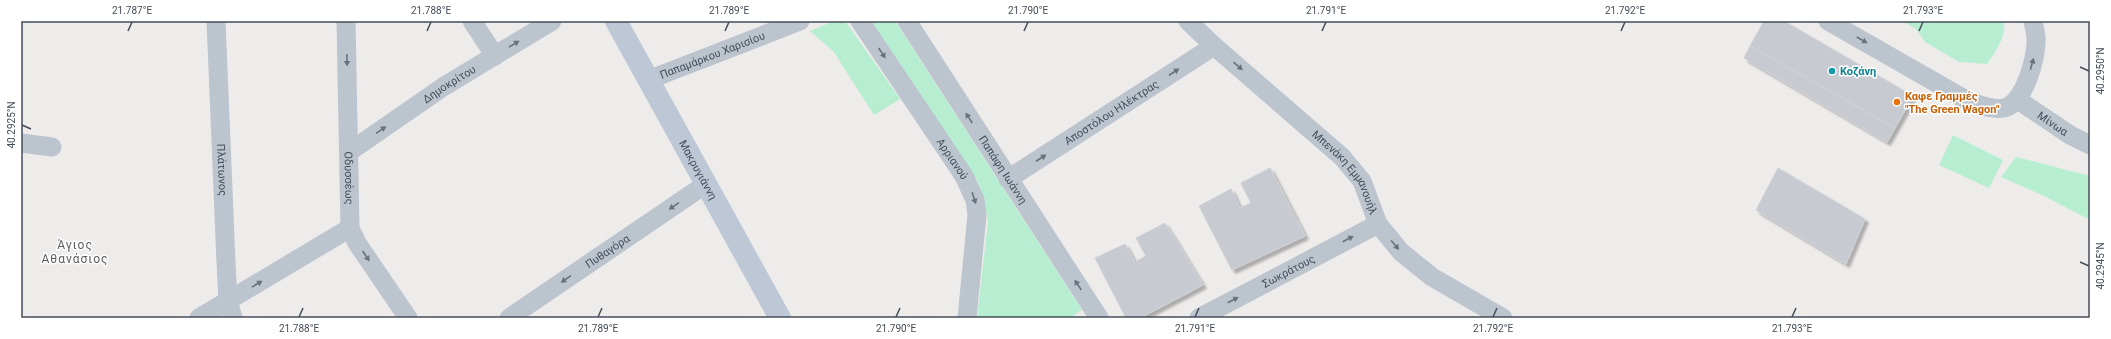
<svg xmlns="http://www.w3.org/2000/svg" width="2111" height="339" font-family="Roboto,sans-serif">
  <defs>
    <filter id="shadow"><feDropShadow dx="3.5" dy="3.5" stdDeviation="1" flood-color="#0004"/></filter>
  </defs>
  <rect width="100%" height="100%" fill="#eeebeb"/>
  <path fill="#b7eed1" d="M834 21H845L900 99 874 115 833 51 810 31Z
    M870 21H895L1082 310 1074 315 1076 318H977L988 222 984 199 978 182Z
    M1902 21H2004C2006 37 1996 51 1987 64L1959 62 1925 42 1916 29Z
    M1953 135 2003 160 1989 188 1939 165Z
    M2016 157 2090 176V220L2044 196 2001 177Z"/>
  <path fill="#c8cad1" stroke="#cfd1d7" filter="url(#shadow)" d="M1764 21H1784L1913 96 1895 128 1750 46Z
    M1750 46 1895 128 1887 142 1744 58Z
    M1270 168 1305 236 1232 270 1199 206 1231 189 1240 208 1251 203 1241 183Z
    M1778 168 1865 219 1846 264 1756 210Z
    M1165 223 1203 285 1140 318H1126L1095 258 1125 244 1135 262 1146 256 1136 238Z"/>
  <g fill="none" stroke-linecap="round" stroke-linejoin="round">
    <g stroke="#bcc4ce" stroke-width="19">
      <path id="s1" d="M216 21 226 262 228 301 233 318"/>
      <path id="s2" d="M346 21 350 228 357 243 408 318"/>
      <path d="M472 21 495 56"/>
      <path id="s3" d="M860 21 964 176 975 200 977 215 967 318"/>
      <path id="s4" d="M907 21 1099 318"/>
      <path id="s5" d="M1188 21 1214 46 1342 157 1362 181 1378 224 1401 252 1432 277 1503 318"/>
      <path d="M1828 21 1968 101C1980 105 1992 110 2004 108 2024 104 2037 57 2036 39 2036 33 2034 27 2033 21"/>
      <path id="s6" d="M648 80 800 21"/>
      <path id="s7" d="M2018 100 2070 135 2090 145"/>
      <path d="M21 143 52 147"/>
      <path id="s8" d="M349 152 443 87 552 21"/>
      <path id="s9" d="M1008 179 1214 46"/>
      <path d="M199 318 350 228"/>
      <path id="s10" d="M509 318 706 184"/>
      <path id="s11" d="M1199 318 1378 224"/>
    </g>
    <path stroke="#bdc7d5" stroke-width="22" id="s12" d="M616 21 780 318"/>
  </g>
  <defs><path id="oneway-solid" d="M-6-.8H1V-3.2L6.5 0L1 3.2V.8H-6Z"/></defs>
  <g fill="#68717c">
    <use href="#oneway-solid" transform="translate(1862 40) rotate(30)"/>
    <use href="#oneway-solid" transform="translate(514 44) rotate(-31)"/>
    <use href="#oneway-solid" transform="translate(882 53) rotate(56)"/>
    <use href="#oneway-solid" transform="translate(347 60) rotate(89)"/>
    <use href="#oneway-solid" transform="translate(2032 64) rotate(-74)"/>
    <use href="#oneway-solid" transform="translate(1238 66) rotate(41)"/>
    <use href="#oneway-solid" transform="translate(1174 72) rotate(-33)"/>
    <use href="#oneway-solid" transform="translate(969 118) rotate(-123)"/>
    <use href="#oneway-solid" transform="translate(381 130) rotate(-34)"/>
    <use href="#oneway-solid" transform="translate(1041 158) rotate(-33)"/>
    <use href="#oneway-solid" transform="translate(974 198) rotate(72)"/>
    <use href="#oneway-solid" transform="translate(674 206) rotate(146)"/>
    <use href="#oneway-solid" transform="translate(1348 239) rotate(-28)"/>
    <use href="#oneway-solid" transform="translate(1395 245) rotate(50)"/>
    <use href="#oneway-solid" transform="translate(366 256) rotate(56)"/>
    <use href="#oneway-solid" transform="translate(566 279) rotate(146)"/>
    <use href="#oneway-solid" transform="translate(257 284) rotate(-31)"/>
    <use href="#oneway-solid" transform="translate(1078 285) rotate(-123)"/>
    <use href="#oneway-solid" transform="translate(1233 300) rotate(-28)"/>
  </g>
  <path fill="none" stroke="#444d59" stroke-width="1.5" d="M128 31 132 22M427 31 431 22M725 31 729 22M1024 31 1028 22M1322 31 1326 22M1621 31 1625 22M1919 31 1923 22M2080 67 2089 71M22 125 31 129M2080 262 2089 266M299 317 303 308M598 317 602 308M896 317 900 308M1195 317 1199 308M1493 317 1497 308M1792 317 1796 308"/>
  <circle fill="#0f9aa8" stroke="#fff" stroke-width="1.5" cx="1832" cy="71" r="4"/>
  <circle fill="#e8710a" stroke="#fff" stroke-width="1.5" cx="1897" cy="102" r="4"/>
  <g text-anchor="middle" dominant-baseline="central" stroke-width="3" stroke-linejoin="round" paint-order="stroke">
    <g font-size="11" fill="#444d59" stroke="#fff">
      <text stroke="none"><textPath href="#s6" startOffset="69">Παπαμάρκου Χαρισίου</textPath></text>
      <text stroke="none"><textPath href="#s8" startOffset="121">Δημοκρίτου</textPath></text>
      <text stroke="none"><textPath href="#s9" startOffset="123">Αποστόλου Ηλέκτρας</textPath></text>
      <text stroke="none"><textPath href="#s7" startOffset="42">Μίνωα</textPath></text>
      <text stroke="none"><textPath href="#s3" startOffset="166">Αρριανού</textPath></text>
      <text stroke="none"><textPath href="#s12" startOffset="170">Μακρυγιάννη</textPath></text>
      <text stroke="none"><textPath href="#s1" startOffset="149">Πλάτωνος</textPath></text>
      <text stroke="none"><textPath href="#s4" startOffset="177">Παπάφη Ιωάννη</textPath></text>
      <text stroke="none"><textPath href="#s5" startOffset="220">Μπενάκη Εμμανουήλ</textPath></text>
      <text stroke="none"><textPath href="#s2" startOffset="157">Οδυσσέως</textPath></text>
      <text stroke="none"><textPath href="#s10" startOffset="119">Πυθαγόρα</textPath></text>
      <text stroke="none"><textPath href="#s11" startOffset="101">Σωκράτους</textPath></text>
    </g>
    <g font-size="11" font-weight="bold" fill="#0d838f" stroke="#fff" text-anchor="start">
      <text x="1840" y="71">Κοζάνη</text>
    </g>
    <g font-size="11" font-weight="bold" fill="#c56008" stroke="#fff" text-anchor="start">
      <text x="1905" y="96">Καφε Γραμμές<tspan x="1905" dy="13">"The Green Wagon"</tspan></text>
    </g>
    <g font-size="12" letter-spacing="1" fill="#585b60" stroke="#fff">
      <text x="75" y="245">Άγιος<tspan x="75" dy="14">Αθανάσιος</tspan></text>
    </g>
  </g>
  <rect width="2111" height="339" fill="none" stroke="#ffffff" stroke-width="44"/>
  <rect x="22" y="22" width="2067" height="295" fill="none" stroke="#444d59" stroke-width="1.5"/>
  <g font-size="10" text-anchor="middle" fill="#444d59">
    <text x="132" y="14">21.787°E</text>
    <text x="431" y="14">21.788°E</text>
    <text x="729" y="14">21.789°E</text>
    <text x="1028" y="14">21.790°E</text>
    <text x="1326" y="14">21.791°E</text>
    <text x="1625" y="14">21.792°E</text>
    <text x="1923" y="14">21.793°E</text>
    <text transform="translate(2100 71) rotate(-90)" y="4">40.2950°N</text>
    <text transform="translate(11 125) rotate(-90)" y="4">40.2925°N</text>
    <text transform="translate(2100 266) rotate(-90)" y="4">40.2945°N</text>
    <text x="299" y="332">21.788°E</text>
    <text x="598" y="332">21.789°E</text>
    <text x="896" y="332">21.790°E</text>
    <text x="1195" y="332">21.791°E</text>
    <text x="1493" y="332">21.792°E</text>
    <text x="1792" y="332">21.793°E</text>
  </g>
</svg>
